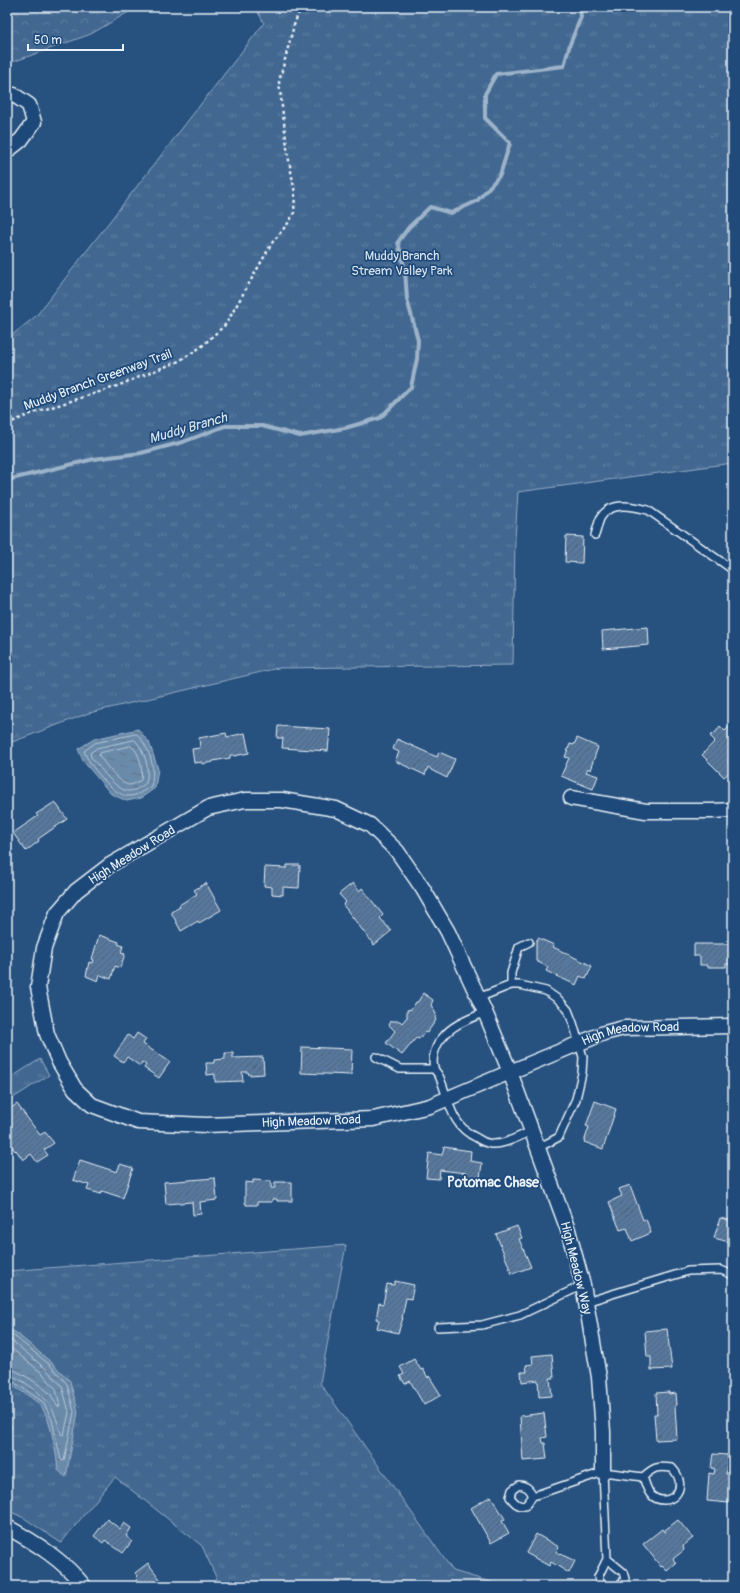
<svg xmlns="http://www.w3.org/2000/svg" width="740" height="1593" font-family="Pangolin,sans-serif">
  <defs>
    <pattern id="forest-crowns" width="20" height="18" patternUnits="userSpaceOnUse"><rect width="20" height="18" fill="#436891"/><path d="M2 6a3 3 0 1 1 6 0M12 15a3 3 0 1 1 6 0" fill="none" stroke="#5e7ea1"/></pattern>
    <pattern id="park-tufts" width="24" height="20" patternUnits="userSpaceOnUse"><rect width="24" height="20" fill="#436891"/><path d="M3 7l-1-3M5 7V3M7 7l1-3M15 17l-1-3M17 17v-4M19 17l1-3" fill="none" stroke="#5e7ea1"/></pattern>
    <pattern id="water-ripples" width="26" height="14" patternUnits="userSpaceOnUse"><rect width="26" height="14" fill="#6b8aaa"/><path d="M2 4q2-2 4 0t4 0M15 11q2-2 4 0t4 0" fill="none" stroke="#5e7388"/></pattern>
    <pattern id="building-hatch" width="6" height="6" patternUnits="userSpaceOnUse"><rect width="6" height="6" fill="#57789d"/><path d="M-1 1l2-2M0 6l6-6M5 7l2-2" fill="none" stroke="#4f6278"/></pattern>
  </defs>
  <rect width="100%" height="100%" fill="#27517f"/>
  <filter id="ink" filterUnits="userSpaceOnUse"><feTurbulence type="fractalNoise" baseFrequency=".025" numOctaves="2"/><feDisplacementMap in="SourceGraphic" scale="8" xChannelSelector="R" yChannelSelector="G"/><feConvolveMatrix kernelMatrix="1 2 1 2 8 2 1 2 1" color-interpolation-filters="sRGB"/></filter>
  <g filter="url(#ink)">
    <path fill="url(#forest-crowns)" stroke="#96acc4" d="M7 7H137L91 34 7 64Z"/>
    <path fill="url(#park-tufts)" stroke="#96acc4" d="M255 7H733V463L518 492 515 539 513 665 278 668 89 713 7 744V339L36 316 264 23Z
      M40 1059 49 1075 7 1102V1080Z
      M346 1245 320 1383 453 1571 505 1586H220L202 1546 115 1477 61 1543 24 1518 7 1510V1438L12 1426 7 1423V1271Z"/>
    <path fill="url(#water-ripples)" stroke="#9db3c9" d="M138 729 149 742 158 769 155 788 141 798 127 801 111 794 83 761 78 749 94 739Z
      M7 1329 15 1332 52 1363 70 1381 78 1412 66 1477 58 1470C56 1453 51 1415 38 1403 29 1395 17 1389 7 1382Z"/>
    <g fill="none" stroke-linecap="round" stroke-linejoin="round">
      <path stroke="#b6c8d9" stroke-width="1" d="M137 734C150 749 156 767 151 786 144 791 137 796 128 796 114 796 88 764 84 751L95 743Z
        M135 740C145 751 150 768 146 783 141 787 135 791 129 791 116 791 99 766 91 757L90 753 97 748Z
        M131 746C140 751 143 770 141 780 137 782 133 785 129 785 120 784 103 762 99 755L100 753Z
        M7 1333 14 1336 50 1365 67 1384 74 1412 64 1461 61 1460 52 1420 43 1402 11 1380 7 1379
        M7 1338 11 1340 46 1369 62 1386 69 1412 64 1435 61 1434C53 1405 49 1399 24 1382 18 1379 13 1375 7 1374
        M7 1345 42 1373 56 1389 60 1406H57C55 1402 53 1398 51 1395 44 1387 17 1369 7 1368"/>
      <path stroke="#9db3c9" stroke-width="4" d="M7 480 94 459 141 453 183 442 225 426H262L300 436 345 428 380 418 411 387 417 359 418 340 407 299 405 270 398 242 409 227 430 207 451 213 477 201 500 175 510 143 485 118V94L496 74 564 66 570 44 581 17 580 7"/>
    </g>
    <path fill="url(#building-hatch)" stroke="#e8f1f8" d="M566 536 583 537 582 563 565 562Z
      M648 627 649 645 603 649 602 631Z
      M731 725 733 727V757L728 761 733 769 724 777 702 755 715 741 710 736 716 732 720 726 725 731Z
      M278 726 330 729 328 751 282 748 283 738H277Z
      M226 733 227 737 245 733 249 753 234 756V755H230V758L213 761V762L202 764V762L194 763 192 749 200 748 199 738Z
      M577 738 598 747 590 770 588 768 586 772 598 776 593 789 561 776 569 758 565 757 570 744 574 745Z
      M397 739 437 757 439 752 455 759 447 778 431 770V769L428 767 425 775 395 761 399 752 393 749Z
      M55 802 67 819 38 839 39 841 26 851 13 833 38 816 36 814Z
      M287 865H300L299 888 283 887V895L272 894V887L264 886 265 867 287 868Z
      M206 883 221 910 199 923 198 921 181 931 171 912 180 907 179 905 197 894 194 890Z
      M353 883 359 891 362 888 383 915 380 918 391 931 374 945 343 905 346 902 339 894Z
      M99 935 119 942 118 944 123 946 121 953 125 954 120 968 115 966 111 979 100 975 98 981 86 976 89 962 93 963 94 960 92 959Z
      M538 938 554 945 553 947 592 966 586 979 580 976 576 985 546 971 548 967 536 961V942Z
      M694 944H733L732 964H726V967H707V965H700V956H694Z
      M423 993 433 1000 431 1005 436 1014 435 1018 436 1020 427 1033 425 1032 419 1039 416 1038 402 1055 386 1043 395 1031 389 1025 391 1021H400L402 1023 407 1017V1010L412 1009 416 1002H418Z
      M137 1033 146 1039 143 1044 170 1062 159 1078 144 1068 146 1065 142 1062 140 1066 127 1057 123 1062 114 1056 128 1035 133 1039Z
      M302 1047 352 1049 351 1075 301 1073Z
      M225 1053H233V1058L263 1057 264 1074 249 1075 248 1072H242L243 1081 215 1082V1074L207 1075 206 1063H214V1060L225 1059Z
      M595 1101 616 1109 603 1149 584 1142 589 1127 586 1126Z
      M17 1104 40 1135 45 1132 54 1143 44 1150 48 1155 37 1162 31 1154 23 1160 16 1150 15 1151 11 1145 8 1147 7 1145V1111Z
      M444 1147 471 1151 470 1161 482 1163 479 1186 465 1184 466 1173 440 1170 439 1179 426 1178 429 1153 442 1155Z
      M80 1160 117 1172 120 1164 133 1168 123 1198 102 1191 101 1194 87 1190 89 1185 73 1180Z
      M215 1178 217 1200 200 1202 201 1214 193 1215 192 1202 166 1204 164 1182Z
      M253 1180 271 1181V1188H275V1182H292V1201H277V1199H272V1202H257V1205H246V1203H245V1182L253 1183Z
      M630 1185 643 1220 646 1219 651 1233 632 1241 627 1228 620 1230 609 1202 622 1196 619 1189Z
      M720 1218 733 1221V1243L714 1238Z
      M517 1226 522 1238 519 1239 531 1267 512 1274 496 1234Z
      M395 1281 414 1285 411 1299 406 1298 402 1318H403L398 1333 377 1328 379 1320 376 1319 379 1303 383 1304 387 1284 394 1285Z
      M667 1329 672 1369 651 1370V1357H647L645 1331Z
      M552 1354 554 1378H550L552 1396 539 1397 538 1380 522 1382 521 1372H527L526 1365 533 1364 532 1356Z
      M414 1359 421 1370 423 1369 428 1378 429 1376 441 1395 424 1405 410 1381 405 1384 400 1376 404 1374 400 1367Z
      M669 1392V1394L676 1393 677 1405 675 1406 677 1439 656 1440 654 1414H657L656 1393Z
      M544 1413 547 1437 542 1438 543 1443H545L547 1459 523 1461 520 1416Z
      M713 1454 728 1455 726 1474 733 1475V1496H730L729 1503 707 1501 709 1473 714 1474 715 1469 711 1468Z
      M491 1496 505 1519 502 1521 509 1533 491 1543 471 1508Z
      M107 1519 120 1529 124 1523 131 1528 126 1536 132 1541 123 1553 105 1540 103 1543 94 1536Z
      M678 1520 693 1538 683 1546 684 1550 673 1559 676 1563 667 1571 662 1566 661 1567 643 1544 662 1529 665 1533V1530Z
      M536 1534 559 1547 556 1552 575 1561 569 1573 551 1562 549 1566 526 1553Z
      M148 1563 165 1586H143L136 1578 138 1576 135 1573Z"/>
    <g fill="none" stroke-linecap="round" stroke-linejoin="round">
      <defs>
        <path id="lane" d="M595 535C597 530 598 522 601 517 611 501 633 506 648 510L733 570
          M511 985V973L519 947 529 942
          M478 998 511 985H520L546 991 559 1000 568 1010 573 1023 583 1057 582 1073 576 1099 559 1137 538 1148
          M485 1012C470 1019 453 1024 443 1037 436 1044 431 1058 434 1068 435 1072 439 1074 440 1078 450 1103 451 1126 477 1138 481 1141 486 1143 491 1144 505 1145 519 1136 532 1131
          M376 1057 400 1069H434
          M586 1302 688 1271 721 1270 733 1275
          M438 1327 482 1325 520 1315 583 1285
          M603 1472 607 1559 598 1577 601 1584 605 1586
          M533 1496 525 1506C517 1506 515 1503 510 1497L512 1490 519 1485C527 1486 530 1489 533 1496L603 1472 643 1477C654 1467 657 1466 672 1468 692 1489 668 1510 651 1495 647 1491 645 1482 643 1477
          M607 1559 623 1572 625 1579 620 1586"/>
        <g id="street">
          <path d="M7 97 14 95 29 105 34 122 21 140 7 151"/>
          <path d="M571 798 646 811H712L733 810"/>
          <path id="s1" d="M603 1472V1432L599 1377 583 1285 568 1230 510 1072 485 1012 448 932 423 889 397 851 370 825 336 809 282 800H245L208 808 110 865 76 891 57 913 44 948 38 987 47 1034 59 1062 75 1089 92 1105 138 1122 206 1125 373 1119 430 1106 510 1072 604 1033 624 1028 733 1026"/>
          <path d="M7 1527C36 1543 63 1560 84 1586"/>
        </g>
      </defs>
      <use href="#lane" stroke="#e8f1f8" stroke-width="10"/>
      <use href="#street" stroke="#e8f1f8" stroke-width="17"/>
      <path stroke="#e8f1f8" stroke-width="2.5" stroke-dasharray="3 3" stroke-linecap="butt" d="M7 424 33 413 112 388 179 361 201 347 226 324 272 243 289 222 294 213 295 193 288 155 279 82 294 25 301 7"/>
      <use href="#lane" stroke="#1f4a7a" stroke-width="7"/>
      <use href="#street" stroke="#1f4a7a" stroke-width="14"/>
    </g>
  </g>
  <g text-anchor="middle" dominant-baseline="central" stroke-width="3.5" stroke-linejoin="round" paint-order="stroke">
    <g font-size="13" fill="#d8e3ee" stroke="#1f4a7a">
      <text x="402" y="256">Muddy Branch<tspan x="402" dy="15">Stream Valley Park</tspan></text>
    </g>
    <g font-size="13" fill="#e8f1f8" stroke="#1f4a7a">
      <text transform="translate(98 380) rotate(-20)">Muddy Branch Greenway Trail</text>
      <text transform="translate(132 855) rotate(-32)">High Meadow Road</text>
      <text stroke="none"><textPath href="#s1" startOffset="1820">High Meadow Road</textPath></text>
      <text stroke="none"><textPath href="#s1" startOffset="1485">High Meadow Road</textPath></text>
      <text transform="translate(576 1268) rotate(76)">High Meadow Way</text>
    </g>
    <g font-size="14" font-style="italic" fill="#d5e2ec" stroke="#1f4a7a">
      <text transform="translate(188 428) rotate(-16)">Muddy Branch</text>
    </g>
    <g font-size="14" font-weight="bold" fill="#e8f1f8" stroke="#1f4a7a">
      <text x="493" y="1182">Potomac Chase</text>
    </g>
  </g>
  <rect width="740" height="1593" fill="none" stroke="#1f4a7a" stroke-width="24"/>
  <rect x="12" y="12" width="716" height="1569" fill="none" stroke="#e8f1f8" stroke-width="1.5" filter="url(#ink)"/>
  <path d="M28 44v6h95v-6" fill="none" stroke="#e8f1f8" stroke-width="2"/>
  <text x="34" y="44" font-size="12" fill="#e8f1f8" stroke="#1f4a7a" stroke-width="3" paint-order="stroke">50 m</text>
</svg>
